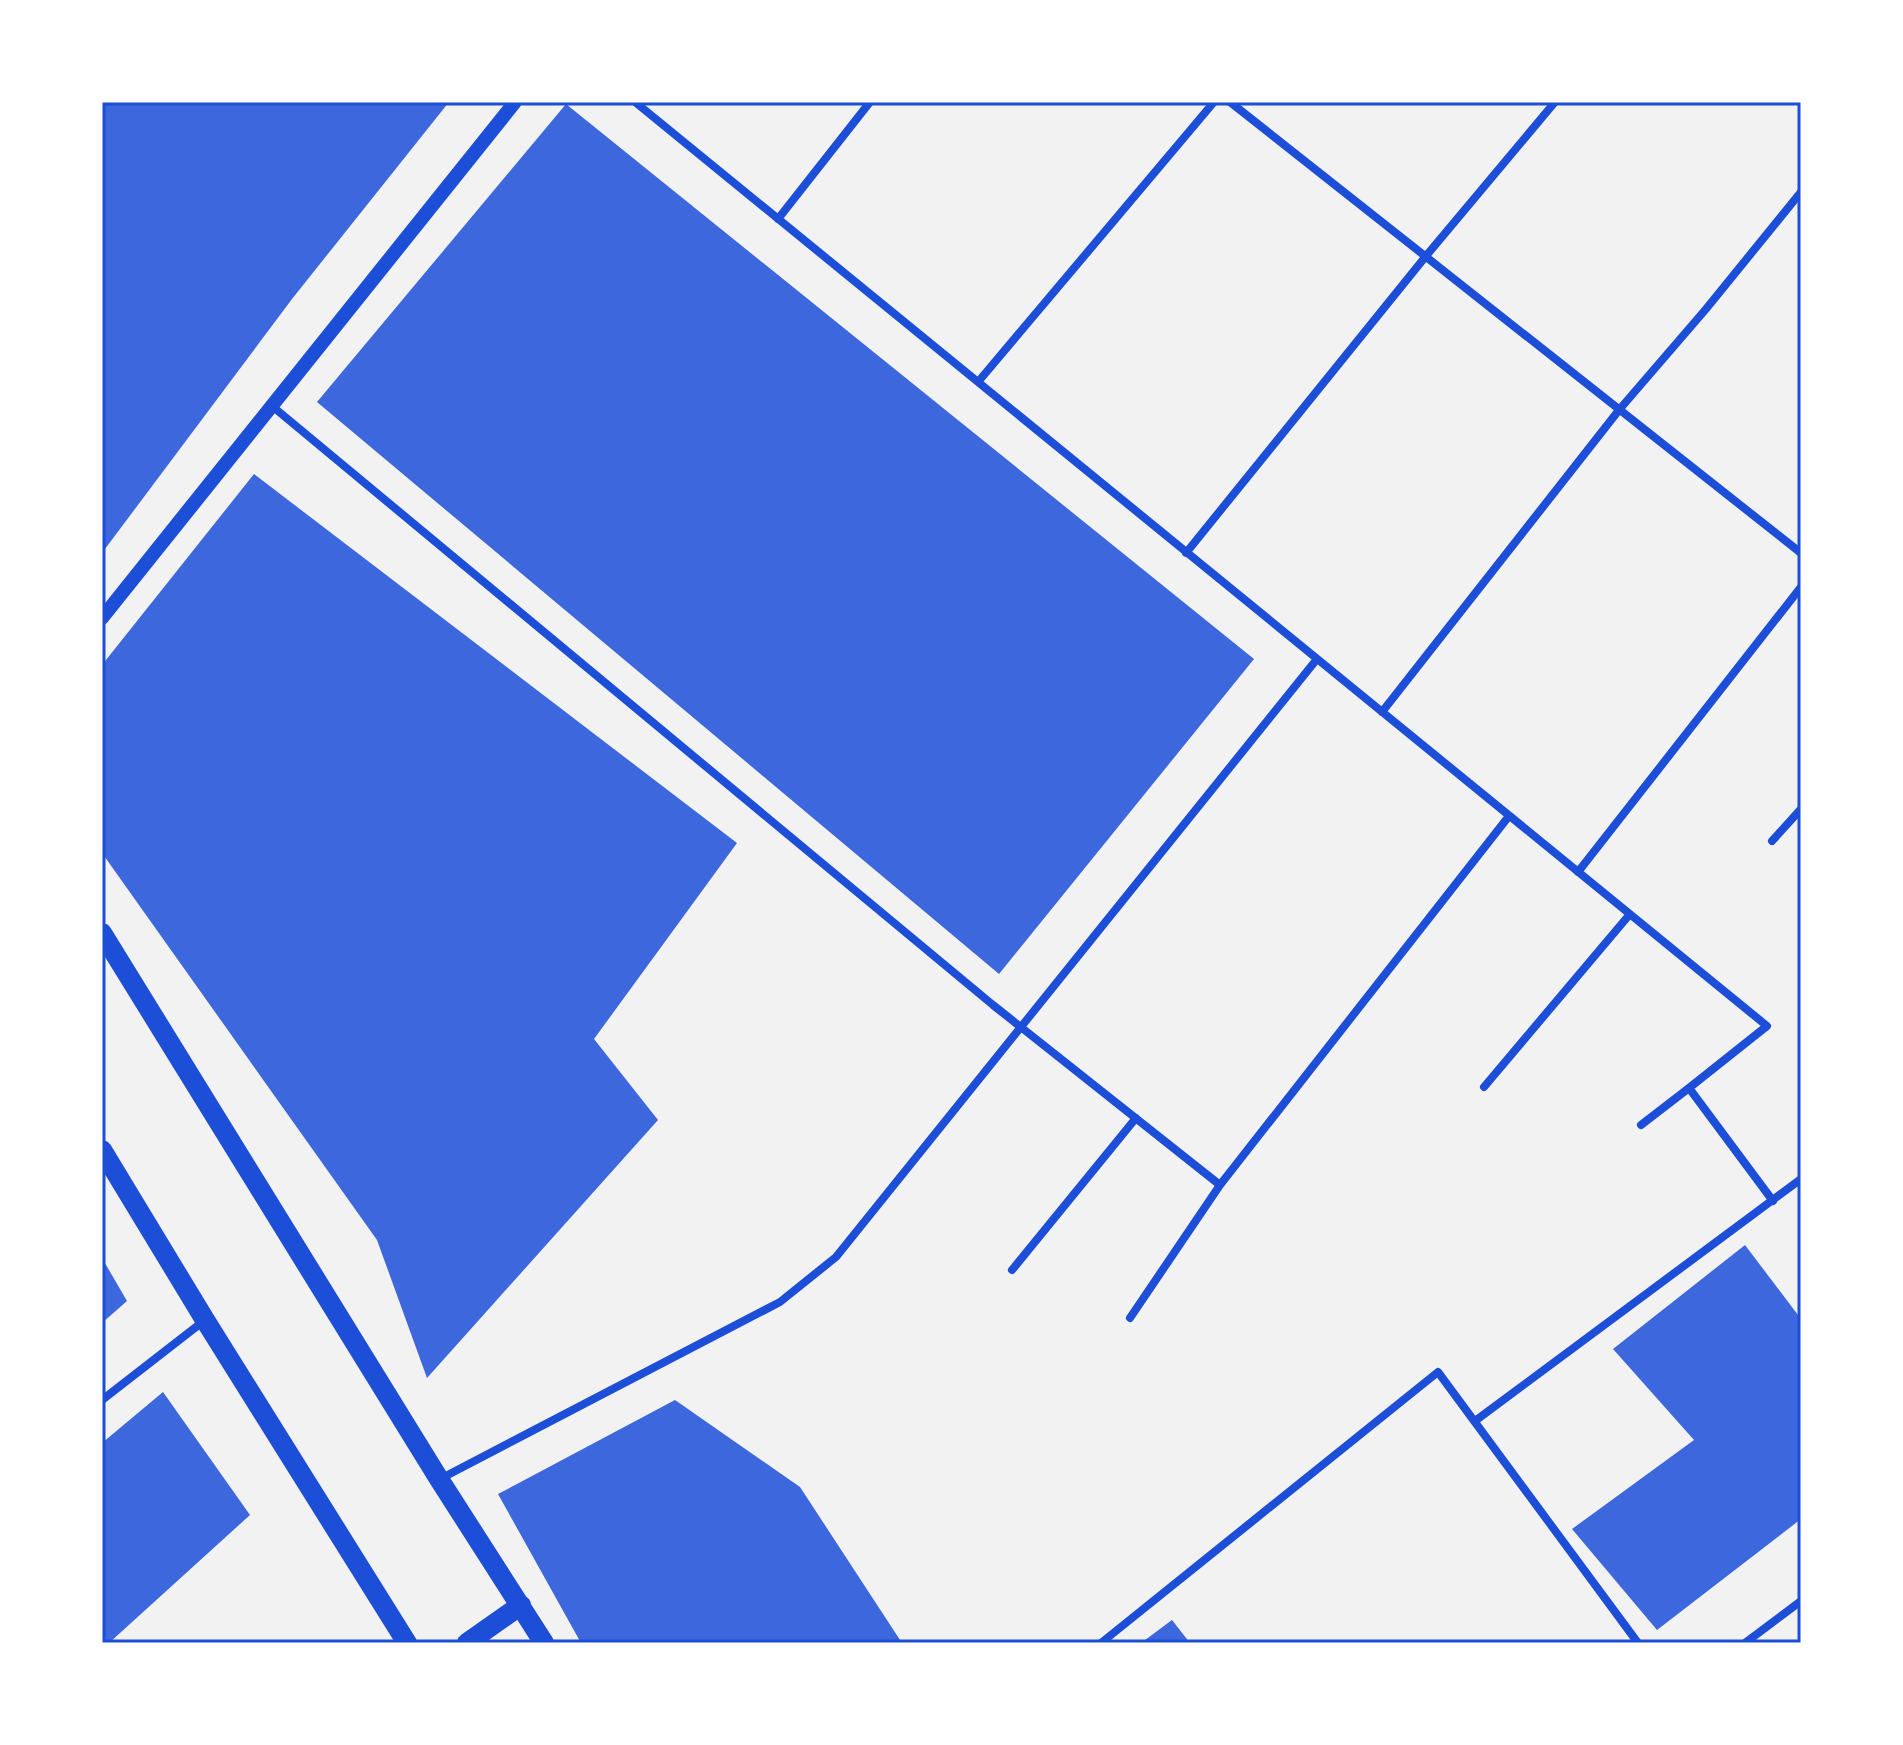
<svg xmlns="http://www.w3.org/2000/svg" width="1903" height="1745" font-family="'Golos Text',sans-serif">
  <rect width="100%" height="100%" fill="#f2f2f2"/>
  <path fill="#3d67dc" d="M102 102H449L292 299 102 553Z
    M566 104 1254 659 999 974 317 402Z
    M254 474 737 843 594 1039 658 1120 427 1378 377 1240 102 853V665Z
    M1745 1245 1801 1319V1519L1657 1630 1572 1529 1694 1440 1613 1349Z
    M102 1258 127 1301 102 1323Z
    M163 1392 250 1515 109 1643H102V1443Z
    M675 1400 800 1487 902 1643H581L498 1494Z
    M1172 1620 1190 1643H1141Z"/>
  <g fill="none" stroke-linecap="round" stroke-linejoin="round">
    <path stroke="#1d4ed8" stroke-width="8" d="M635 102 1767 1026 1689 1088 1773 1201
      M1230 102 1801 553
      M778 219 870 102
      M978 382 1214 102
      M272 406 993 1005 1220 1185
      M1186 553 1426 256 1555 102
      M1382 712 1619 410 1706 309 1801 192
      M1772 841 1801 809
      M1578 872 1801 587
      M1484 1087 1630 914
      M1641 1125 1689 1088
      M1012 1270 1136 1118
      M1130 1318 1220 1185 1509 816
      M102 1400 205 1320
      M1475 1421 1801 1179
      M440 1479 780 1302 836 1257 1317 659
      M1101 1643 1438 1372 1638 1643
      M1745 1643 1801 1601"/>
    <path stroke="#1d4ed8" stroke-width="14" d="M102 618 515 102"/>
    <path stroke="#1d4ed8" stroke-width="20" d="M102 933 439 1479 544 1643
      M102 1150 205 1320 407 1643
      M467 1643 521 1605"/>
  </g>
  <rect width="1903" height="1745" fill="none" stroke="#ffffff" stroke-width="208"/>
  <rect x="104" y="104" width="1695" height="1537" fill="none" stroke="#1d4ed8" stroke-width="3"/>
</svg>
